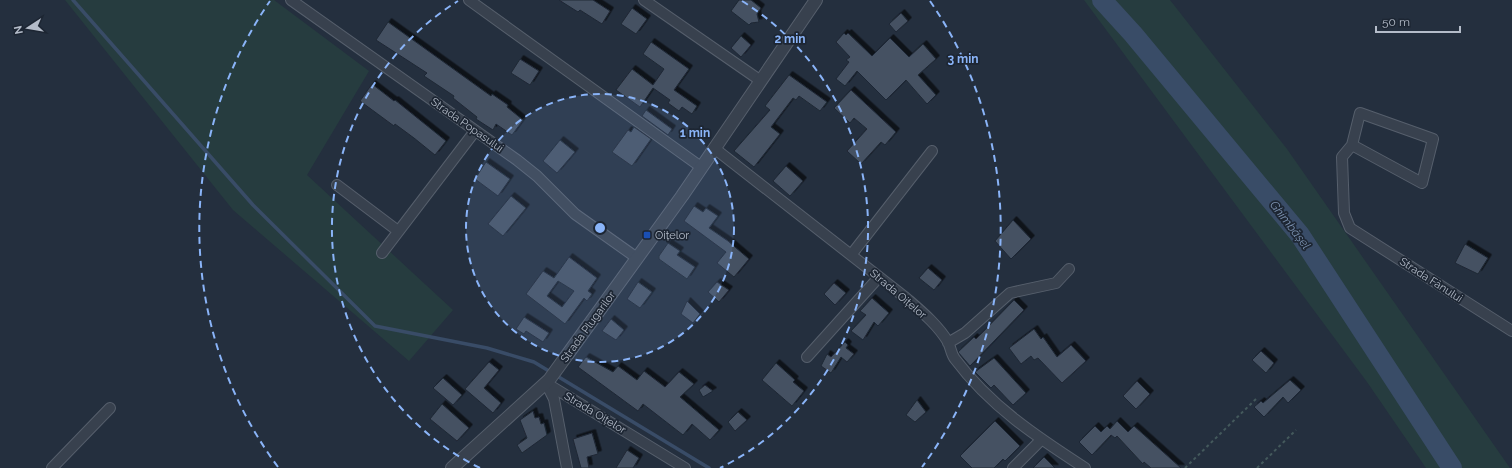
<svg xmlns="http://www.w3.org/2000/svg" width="1512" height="468" font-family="Raleway,sans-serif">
  <defs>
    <filter id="shadow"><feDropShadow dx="3.5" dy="-3.5" stdDeviation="0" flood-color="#0009"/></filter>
  </defs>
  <rect width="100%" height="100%" fill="#242f3e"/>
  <path fill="#263c3f" d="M65 0H274L369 71 307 175 453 310 409 361 233 210Z
    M1084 0H1170L1287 149 1510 468H1426L1367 382Z"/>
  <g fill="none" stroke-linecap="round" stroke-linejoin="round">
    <path stroke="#394c67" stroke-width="3.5" d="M73 0 253 205 375 326 487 348 534 362 709 468"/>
    <path stroke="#394c67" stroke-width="20" d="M1102 0 1133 34 1300 235 1452 468"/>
  </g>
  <path fill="#455162" stroke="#1f2835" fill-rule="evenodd" filter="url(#shadow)" d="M559 0H593L610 11 602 24 580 10 578 12Z
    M739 0H751L761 8 757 14 759 22 751 23 749 25 731 11Z
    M632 8 647 19 636 34 621 24Z
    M901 13 908 21 896 32 889 24Z
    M388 22 491 96 492 94 508 105 507 107 523 120 512 135 496 124 493 130 476 119 477 117 453 98 454 96 424 76 427 73 376 40Z
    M844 33 846 35 848 33 872 56 890 38 909 57 923 44 936 59 918 75 936 95 927 104 906 80 886 100 857 71 845 86 836 79 849 62 846 60 850 57 836 42Z
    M741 36 751 45 741 57 731 48Z
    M651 42 689 69 674 90 697 106 692 114 682 107 679 111 668 103 670 100 653 88 640 107 616 90 632 69 653 85 664 69 643 54Z
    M520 59 539 71 530 85 511 73Z
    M789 75 827 102 820 111 799 96 796 100 793 98 771 127 780 134 754 167 734 151 770 110 765 106Z
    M372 84 394 101 395 100 446 141 435 155 414 138 395 124 394 126 360 101Z
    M851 90 896 132 885 145 881 142 861 164 847 151 867 129 854 118 850 123 834 108Z
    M646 110 672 129 668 135 642 116Z
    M634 127 651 139 632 166 612 152 628 130 631 132Z
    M560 140 575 152 557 173 543 161Z
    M486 162 510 179 498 196 475 179Z
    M786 166 803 181 790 196 773 181Z
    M511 196 526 208 503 236 488 224Z
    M694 206 703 212 706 208 718 216 709 228 728 241 749 259 734 277 717 263 726 252 684 221Z
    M1013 220 1031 239 1011 259 995 241Z
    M668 243 680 251 677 255 695 267 687 279 659 259V256Z
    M1465 244 1488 258 1478 274 1455 263Z
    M569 257 597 278 588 291 592 294 587 301 584 298 565 324 526 294 543 271 554 278ZM558 281 574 291 562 307 547 296Z
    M928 268 942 280 934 290 919 278Z
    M638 282 652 292 640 308 627 299Z
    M717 282 729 290 719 302 708 292Z
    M834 283 846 293 835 305 824 294Z
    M872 298 889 313 878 326 874 322 863 340 851 331 866 315 860 311Z
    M1014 300 1024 310 970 366 958 352 974 337 976 339Z
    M687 301 700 314 693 323 681 314Z
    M524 317 549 333 543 342 526 331 524 334 516 329Z
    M611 319 624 330 616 340 602 331Z
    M1034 329 1041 339 1043 337 1057 357 1071 345 1086 361 1062 383 1038 358 1034 360 1031 356 1021 364 1009 348Z
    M845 342 848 345 846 348 854 354 847 362 841 357 831 373 821 366 827 354 831 357Z
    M1261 351 1274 363 1266 373 1252 360Z
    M586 357 613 372 618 366 637 380 644 371 665 387 679 372 694 384 680 397 719 430 710 440 692 424 683 435 643 404 638 411 578 367Z
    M994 358 1026 393 1013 405 994 385 991 388 975 372Z
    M489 362 499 370 484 388 501 403 493 413 465 389Z
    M776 363 795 380 793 382 804 391 792 406 762 380Z
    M443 378 462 395 453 405 433 388Z
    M1290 380 1301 390 1288 403 1283 397 1264 417 1254 407 1261 401 1263 403Z
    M1137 381 1150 394 1136 409 1123 396Z
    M705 385 713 391 703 397 699 390Z
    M917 400 926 412 915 422 906 415Z
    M442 404 469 428 457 441 430 419Z
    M533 411 535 418 539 417 541 424 544 423 547 435 522 453 517 445 527 438 520 420Z
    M738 412 747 420 735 431 728 422Z
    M995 421 1020 446 1005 461 1003 459 994 468H972L960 456Z
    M1117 421 1128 432 1134 426 1181 468H1151L1144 462 1143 464 1117 436 1115 438 1111 435 1092 455 1079 442 1095 426 1101 432 1107 426 1110 429Z
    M592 433 598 454 587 457 589 468H581L573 439Z
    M627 450 639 458 633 468H616Z
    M1044 457 1055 468H1033Z"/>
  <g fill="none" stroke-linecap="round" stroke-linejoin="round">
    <defs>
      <path id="minor" d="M291 0 517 160 537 176 575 214 637 258
        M469 0 701 167
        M644 0 761 81
        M1352 145 1422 183 1433 139 1360 113 1352 145 1342 157 1344 213 1350 228 1512 331
        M714 148 906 298C921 311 938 325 948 342 951 348 951 354 955 359 990 406 1037 437 1085 468
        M337 185 398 231
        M382 253 475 131
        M851 255 932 151
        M948 343 965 333 1010 293 1056 283 1069 269
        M807 357 879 277
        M546 383 685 468
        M546 383 554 399 567 468
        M52 468 110 408
        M1013 468 1041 440"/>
      <path id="tertiary" d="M452 468 549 380 682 196 816 0"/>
    </defs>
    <use href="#minor" stroke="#565f6c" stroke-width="12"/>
    <use href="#tertiary" stroke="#565f6c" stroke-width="14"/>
    <path stroke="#44595c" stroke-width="2" stroke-dasharray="3 3" stroke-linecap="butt" d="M1185 468 1257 398
      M1257 468 1296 430"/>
    <use href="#minor" stroke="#38414e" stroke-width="10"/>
    <use href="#tertiary" stroke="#38414e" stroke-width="12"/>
  </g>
  <circle cx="600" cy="228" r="134" fill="#8ab4f8" fill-opacity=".12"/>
  <g fill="none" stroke="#8ab4f8" stroke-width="2" stroke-dasharray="7 5">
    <circle cx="600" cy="228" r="134"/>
    <path d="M480 468A268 268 0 0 1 458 1M742 1A268 268 0 0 1 720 468"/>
    <path d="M278 467A401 401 0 0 1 270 1M930 1A401 401 0 0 1 922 467"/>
  </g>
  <rect fill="#1a4fb4" stroke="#1d2633" stroke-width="1.5" x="643" y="231" width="8" height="8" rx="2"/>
  <g text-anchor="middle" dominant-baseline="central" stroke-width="3.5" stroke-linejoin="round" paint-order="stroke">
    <g font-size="11" fill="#b4bcc9" stroke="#1d2633">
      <text transform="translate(467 125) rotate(35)">Strada Popasului</text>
      <text transform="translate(1431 280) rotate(33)">Strada Fânului</text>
      <text transform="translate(898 294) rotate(40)">Strada Oițelor</text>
      <text transform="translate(588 327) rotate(-54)">Strada Plugarilor</text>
      <text transform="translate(595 413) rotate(31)">Strada Oițelor</text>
    </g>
    <g font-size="11" fill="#b4bcc9" stroke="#1d2633" text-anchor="start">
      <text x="655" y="235">Oițelor</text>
    </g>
    <g font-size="12" font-style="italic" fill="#7c92b1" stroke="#1d2633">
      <text transform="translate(1290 225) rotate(52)">Ghimbășel</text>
    </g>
  </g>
  <circle cx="600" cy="228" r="6" fill="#8ab4f8" stroke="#1d2633" stroke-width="2"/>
  <g font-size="12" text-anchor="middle" font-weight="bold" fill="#8ab4f8" stroke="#1d2633" stroke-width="3.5" stroke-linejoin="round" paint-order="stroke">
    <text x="790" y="43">2 min</text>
    <text x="963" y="63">3 min</text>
    <text x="695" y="137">1 min</text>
  </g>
  <g transform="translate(28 28) rotate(258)" stroke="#1d2633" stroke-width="3" paint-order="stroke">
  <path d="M0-3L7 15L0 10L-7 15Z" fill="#b4bcc9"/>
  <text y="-6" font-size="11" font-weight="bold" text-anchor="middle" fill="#b4bcc9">N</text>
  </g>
  <path d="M1376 26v6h84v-6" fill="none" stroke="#b4bcc9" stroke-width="2"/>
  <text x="1382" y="26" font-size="12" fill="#b4bcc9" stroke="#1d2633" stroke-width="3" paint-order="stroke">50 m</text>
</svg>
